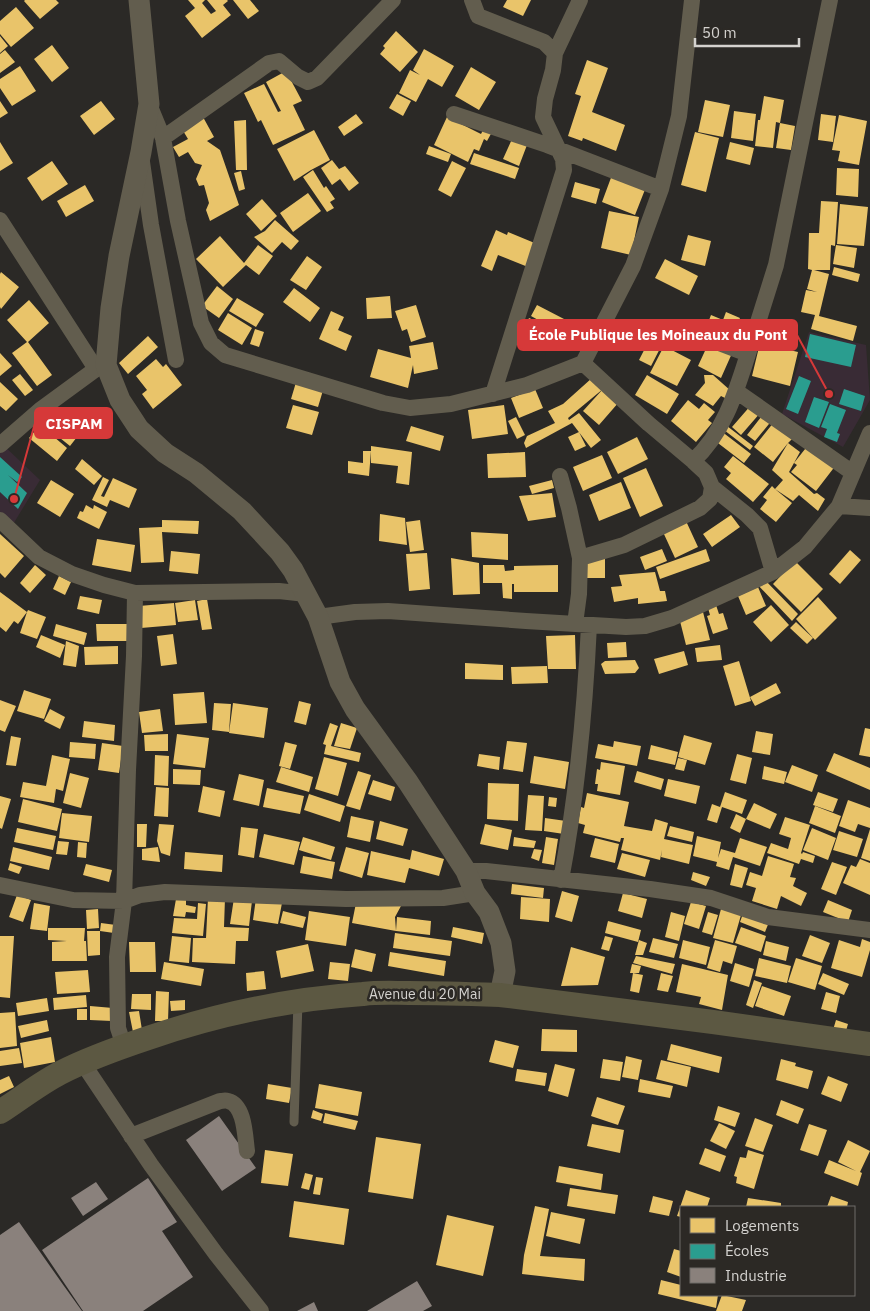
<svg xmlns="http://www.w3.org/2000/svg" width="870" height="1311" font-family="'IBM Plex Sans',sans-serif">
  <rect width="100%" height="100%" fill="#2b2926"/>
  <path fill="#392b35" d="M809 332 866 345 870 400 843 447 782 414Z
    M0 442 40 480 12 526 0 519Z"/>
  <path fill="#e9c46a" d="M25 0H56L59 3 40 19 24 1Z
    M188 0H205L202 3 211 14 216 11 207 0H227L228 1 223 5 231 15 202 38 185 16 195 8Z
    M233 0H250L259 11 248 19Z
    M507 0H531L523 16 503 7Z
    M16 7 34 28 11 47 0 34V21Z
    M396 31 418 52 400 72 380 54 385 48 383 46Z
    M0 36 8 46 0 53Z
    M52 45 69 68 52 82 34 59Z
    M424 49 454 66 442 87 428 79 416 102 399 93 410 70 420 75 413 70Z
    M5 50 15 62 0 73V54Z
    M587 60 608 68 592 112 625 125 616 151 583 138 582 141 568 136 581 96 575 94Z
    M20 66 36 91 12 106 0 88V79Z
    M471 67 496 82 479 110 455 96Z
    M286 71 302 101 293 105 305 130 273 145 261 120 258 122 244 93 264 84 278 112 281 111 266 82Z
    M397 94 411 101 403 116 389 108Z
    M764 96 784 100 780 123 795 126 791 150 776 148 780 123 776 122 773 148 755 146 758 120H760Z
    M705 100 730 105 723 137 698 132Z
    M0 101 8 113 0 118Z
    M101 101 115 119 94 135 80 116Z
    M734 111 756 114 753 141 731 138Z
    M356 114 363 123 344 136 338 127Z
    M821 114 836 116 833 142 818 140Z
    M839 115 867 121 859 165 838 161 840 151 832 150Z
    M203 117 214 137 207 141 220 150 239 205 210 221 206 210 209 203 204 185 199 186 196 179 202 165 195 163 188 152 179 157 173 147 188 139 182 129Z
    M447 117 481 134 484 128 492 132 487 141 484 139 479 151 474 149 468 162 434 145Z
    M246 120 247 170H236L234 121Z
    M314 130 330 160 311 170 294 181 277 149Z
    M695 132 719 138 706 192 681 185Z
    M512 139 527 145 519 166 503 159Z
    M0 142 13 163 0 171Z
    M730 142 754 148 750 165 726 159Z
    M429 146 451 154 448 162 426 154Z
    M474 153 519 168 515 179 470 164Z
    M332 160 339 169 345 166 359 183 349 191 340 179 332 185 321 168Z
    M52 161 68 184 42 201 27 178Z
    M452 161 466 168 451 197 438 190Z
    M837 168 859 169 858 197 836 195Z
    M313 170 324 188 326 186 335 199 330 202 334 208 327 212 303 177Z
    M241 171 245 189 239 191 234 173Z
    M612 175 646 187 635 215 602 202Z
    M575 182 600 189 596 204 571 197Z
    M85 185 94 201 66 217 57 201Z
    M308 193 321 211 293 232 280 213Z
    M262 199 277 216 261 231 246 214Z
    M821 201 838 202 835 246 831 245 830 270H814L829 274 819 316 857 326 853 341 811 329 815 315 801 312 806 290 817 292 807 289 812 270 808 269 809 233H819Z
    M840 204 868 207 864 246 837 244Z
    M609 211 639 217 631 255 601 248Z
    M275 220 299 241 291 250 282 242 272 253 254 237 265 231Z
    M496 230 507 235 508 232 537 244 528 267 498 255 492 271 481 266Z
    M688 235 711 241 705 266 681 260Z
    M220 236 244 263 258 245 273 256 259 275 246 265 223 287 196 259Z
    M836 245 857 248 854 268 833 264Z
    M307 256 322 267 306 290 290 280Z
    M665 259 698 276 689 295 655 278Z
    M834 267 860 274 858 282 832 275Z
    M1 272 19 287 1 309 0 307V274Z
    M217 286 233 299 219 318 202 306Z
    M294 288 320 308 310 322 283 302Z
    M390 296 392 318 367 319 366 298Z
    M237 298 264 314 256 327 229 311Z
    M29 300 49 323 28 342 52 375 37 386 12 353 27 342 7 320Z
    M416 305 426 337 411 342 407 329 402 331 395 311Z
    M537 305 564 319 558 331 531 316Z
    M331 311 344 317 338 330 352 336 346 351 319 339Z
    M726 312 740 318 731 339 706 328 711 315 723 320Z
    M228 313 252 328 242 345 218 330Z
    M529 318 558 331 552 344 523 331Z
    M657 325 669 331 651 366 639 360Z
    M255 329 264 332 259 347 250 344Z
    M148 336 158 347 128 374 119 363Z
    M710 340 733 351 721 378 698 366Z
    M433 342 438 369 414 374 413 365 408 388 370 377 378 349 411 358 409 346Z
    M760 343 798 352 790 386 752 376Z
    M664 346 691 360 677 386 650 373Z
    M0 353 12 366 0 376Z
    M156 359 163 367 166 364 182 385 153 409 142 394 147 390 136 376Z
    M20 374 33 390 25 396 12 380Z
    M647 375 679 394 667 414 635 395Z
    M704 375H713L731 391 727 399 721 396 713 406 695 395 705 383Z
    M592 378 603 389 568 418 569 420 579 413 601 440 591 448 572 423 526 448 524 443 527 436 555 423 548 411 563 404Z
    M297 379 324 387 318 407 291 399Z
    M0 382 18 399 6 411 0 406Z
    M535 389 543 408 519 418 511 398Z
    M603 389 619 402 599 425 583 411Z
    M688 400 699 409 704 403 715 412 708 420 712 423 696 442 671 421Z
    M752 404 761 412 741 435 732 427Z
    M293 405 319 412 312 435 286 428Z
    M504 405 508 434 472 439 468 410Z
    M765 412 773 419 755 441 747 435Z
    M52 417 77 437 70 446 45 426Z
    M516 417 525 435 517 439 508 421Z
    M774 422 793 438 788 443 800 452 789 472 814 494 817 493 825 499 818 511 799 495 793 501 775 489 792 503 776 522 760 509 767 500 763 497 772 486 775 489 783 480 772 470 788 443 773 462 754 447Z
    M40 425 67 448 57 461 29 438Z
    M411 426 444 436 440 451 406 441Z
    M727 426 753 446 750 450 724 430Z
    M721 431 751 454 744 463 714 440Z
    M579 432 586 446 575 451 568 437Z
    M637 437 648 459 618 474 607 452Z
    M809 444 836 465 816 491 791 472 797 465 794 463Z
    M371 446 412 452 409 485 396 483 398 466 371 463V451L369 476 348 473V461L363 463V451H371Z
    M525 452 526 477 488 478 487 454Z
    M602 455 612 478 583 491 573 467Z
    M733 456 769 484 753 502 726 479 731 473 724 467Z
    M82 459 102 476 94 485 75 469Z
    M646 468 663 506 640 517 623 478Z
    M103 477 109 480 101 496 104 497 113 478 137 489 129 508 110 500 107 507 92 500Z
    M51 480 74 494 60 517 37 503Z
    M552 480 554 488 532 494 529 486Z
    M621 482 631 508 599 521 589 495Z
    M552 493 556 517 528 521 519 496Z
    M86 505 93 509 94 505 107 512 99 529 77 518 80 511 83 512Z
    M380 514 405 518 407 545 379 541Z
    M731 515 740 527 712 547 703 534Z
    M162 520 199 521 198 534 162 532 164 562 141 563 139 528 162 527Z
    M420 520 424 550 410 552 406 522Z
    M686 521 698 547 675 558 663 532Z
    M471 532 508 534V560L472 557Z
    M0 534 24 556 5 578 0 573Z
    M97 539 135 545 131 572 92 565Z
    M662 549 667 561 645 570 640 557Z
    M706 549 710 561 660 579 656 567Z
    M850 550 861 560 840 584 829 574Z
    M171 551 200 554 198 574 169 571Z
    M427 553 430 589 409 591 406 554Z
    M587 556 605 557V578H587Z
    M451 558 479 563 480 594 453 595Z
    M795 561 823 589 801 612 773 584Z
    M35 565 46 575 30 593 20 583Z
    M483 565H504L505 571 514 570V566L558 565V592H514V584H512V599L503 598 502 583H483Z
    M655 572 660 591H665L667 601 638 604V598L614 602 611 587 622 586 619 575Z
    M59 576 71 582 65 595 53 589Z
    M763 578 798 614 792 621 757 584Z
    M758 587 766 606 746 615 738 596Z
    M0 592 27 612 28 610 46 617 37 639 20 633 27 612 18 624 14 621 6 632 0 627Z
    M80 596 102 600 99 614 77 609Z
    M818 597 837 618 815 640 796 619Z
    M207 599 212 629 202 630 197 601Z
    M195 600 198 620 178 622 175 603Z
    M174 603 176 625 141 628 139 606Z
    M716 605 719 614 723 613 728 629 713 634 707 616 710 615 708 608Z
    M771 605 789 625 771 642 753 622Z
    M703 612 710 640 686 645 679 617Z
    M796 622 813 638 807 644 790 628Z
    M56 624 87 633 84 645 53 636Z
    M96 624H131V641H97Z
    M173 634 177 664 161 666 157 636Z
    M41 635 65 645 60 658 36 647Z
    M575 635 576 669H548L546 636Z
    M66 641 79 646 76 667 63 665Z
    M626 642 627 657 608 658 607 643Z
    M720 645 722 660 697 662 695 648Z
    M118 646V664L85 665 84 647Z
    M684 651 688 665 659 674 654 659Z
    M635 660 639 668 635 673 605 674 601 664 605 661Z
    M739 661 751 701 735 706 723 666Z
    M465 663 503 665V680L465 679Z
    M547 666 548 683 512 684 511 667Z
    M776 683 781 693 755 706 750 697Z
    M24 690 51 699 44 719 17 711Z
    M204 692 207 723 175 725 173 694Z
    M0 700 16 706 5 732 0 730Z
    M299 701 311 704 306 725 294 722Z
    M214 703 231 704 229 732 212 730Z
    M233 703 268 708 264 738 229 733Z
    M50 709 65 717 60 729 44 721Z
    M160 709 163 731 142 733 139 712Z
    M84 721 115 725 114 741 82 737Z
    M330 723 338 726 331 746 361 753 359 762 324 754 326 745 323 744Z
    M341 723 357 728 350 749 334 746Z
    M865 728 870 729V757L859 755Z
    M756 731 773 734 770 755 752 752Z
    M168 734V751H145L144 735Z
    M177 734 209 738 205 768 173 764Z
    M684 735 712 743 705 765 678 757Z
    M11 736 21 738 16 766 6 765Z
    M507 741 527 743 523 772 503 769Z
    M614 741 641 746 637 766 595 758 598 744 613 747Z
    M70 742 96 744 95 759 69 757Z
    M285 742 297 745 290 769 279 766Z
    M102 743 123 746 119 773 98 770Z
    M651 745 678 752 675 765 648 759Z
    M834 753 870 768V790L826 771Z
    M479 754 500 757 499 770 477 766Z
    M737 754 752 758 746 784 730 780Z
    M52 755 70 759 63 791 56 789 54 803 20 797 23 782 46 786Z
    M155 755 169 756 168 786 154 785Z
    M534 756 569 762 565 789 530 783Z
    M324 757 347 763 338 796 315 789Z
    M678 758 687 760 684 771 675 769Z
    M601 762 625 766 620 795 597 791 598 784H595L597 769 600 770Z
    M792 765 818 775 812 792 785 782Z
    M764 766 787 772 784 784 762 779Z
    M281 767 313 777 309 792 276 782Z
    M173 769 201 770 200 785 173 784Z
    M358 771 371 775 360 810 346 806Z
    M637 771 664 779 661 790 634 782Z
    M70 773 89 778 81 808 63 803Z
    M239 774 264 780 259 806 233 800Z
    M668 779 700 786 696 804 664 796Z
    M373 780 395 787 391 801 368 794Z
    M488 783 519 784 518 821 487 819Z
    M203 786 225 791 220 817 198 812Z
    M156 787 169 788 168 817 154 816Z
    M267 788 304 796 300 814 263 807Z
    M725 792 747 800 742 814 722 807 717 823 707 820 712 804 720 807Z
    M818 792 838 799 833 812 813 805Z
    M587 793 629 802 624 826 652 831 655 819 668 823 664 839 693 845 689 864 661 857 662 850 660 860 621 850 624 838H621L620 842 583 833 585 825 578 823 581 807 584 808Z
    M309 794 345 806 340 822 304 810Z
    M528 795 544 796 542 831 525 830Z
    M0 796 11 799 2 829 0 828Z
    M549 797 557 798 556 807 548 806Z
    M23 799 62 809 57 831 18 822Z
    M848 800 870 808V828L858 824 855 832 839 826Z
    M754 803 777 814 770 829 746 819Z
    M815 806 841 816 835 833 809 823Z
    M62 813 92 816 89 842 59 838Z
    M736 814 746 819 740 833 730 828Z
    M351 816 374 821 370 842 347 837Z
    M785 817 810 825 801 853 802 854 803 852 815 856 813 863 801 859 799 864 767 853 771 843 788 849 791 838 779 834Z
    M545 818 566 821 564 834 544 831Z
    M380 821 408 829 403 846 376 839Z
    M137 824H147L146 847H137Z
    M159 824 174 825 170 856 161 853 157 841Z
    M485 824 512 830 508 850 480 844Z
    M670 826 694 832 692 842 667 836Z
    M241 827 258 829 254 858 238 855Z
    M17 828 56 836 53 850 14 842Z
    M812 828 836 838 828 860 803 850Z
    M870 829V861L861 858Z
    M839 831 863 839 857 857 833 850Z
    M264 834 300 842 294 865 259 857Z
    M697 836 721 842 718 858 721 849 735 853 740 838 767 847 760 866 733 857 729 870 716 866 717 862 693 856Z
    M303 837 335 847 331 860 299 850Z
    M514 837 536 841 534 848 513 846Z
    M546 837 558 839 554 865 542 863Z
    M595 838 619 844 615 863 590 857Z
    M58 841 69 842 67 855 56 854Z
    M78 842 87 843 86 858 77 857Z
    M13 847 52 857 49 870 10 861Z
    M158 847 160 862 142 860V849Z
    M346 847 369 853 362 878 339 871Z
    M534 849 542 850 539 861 531 858Z
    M412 850 444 859 439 876 409 868 405 883 367 875 371 851 410 860Z
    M185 852 223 855 222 872 184 869Z
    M622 853 650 860 645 877 617 869Z
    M303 856 335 862 332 879 300 873Z
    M768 856 794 864 790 877 796 878 793 886 807 893 801 906 781 896 777 909 752 901 756 888 746 885 750 872 762 876Z
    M860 859 870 863V895L843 883 851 865 856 867Z
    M832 862 847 867 836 895 821 889Z
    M10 863 22 867 19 874 8 870Z
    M86 864 112 870 109 882 83 875Z
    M735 864 748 868 742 888 730 885Z
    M693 872 710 877 706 886 691 880Z
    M512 884 544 888 543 898 511 894Z
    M562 891 579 896 572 922 555 917Z
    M623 893 647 899 642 918 618 911Z
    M17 895 31 900 23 922 9 917Z
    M521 897 550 899 549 922 520 919Z
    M208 898H225L224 927 249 928 248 941H236L235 964 192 962 193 938H206Z
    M234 898 252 901 249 926 230 924Z
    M256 898 282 903 278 924 253 920Z
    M357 898 401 906 395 917 396 931 352 923Z
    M176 899 186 900V905L196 907 195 913 186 912 185 917 173 916Z
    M828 900 852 910 848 922 823 912Z
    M691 902 706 906 699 929 684 924Z
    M34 903 50 906 47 931 30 929Z
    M198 903 206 904 203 936 172 933 174 918 197 919Z
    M98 909 99 928 87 929 86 910Z
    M721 909 741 915 733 943 713 938Z
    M283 911 306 917 303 928 280 923Z
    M309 911 350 917 346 946 305 940Z
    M744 911 769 922 765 932 740 922Z
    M671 912 685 916 679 941 665 937Z
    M708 912 718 915 712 935 702 932Z
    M397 917 431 921 430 935 396 931Z
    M608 921 641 930 638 942 605 933Z
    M101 923 116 925 114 933 100 931Z
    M453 927 484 933 482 944 451 937Z
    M741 927 766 936 761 952 735 943Z
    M48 928H85L84 941H86L87 961H52V942L67 941 48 940Z
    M87 931H100V955L88 956Z
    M395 933 452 941 450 956 393 948Z
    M810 935 830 943 822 963 802 956Z
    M0 936H14L10 998 0 997Z
    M172 936 191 938 189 963 169 961Z
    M605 936 613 938 609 951 601 949Z
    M653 938 678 944 674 958 649 952Z
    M862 939 870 942V950L862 977 831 968 839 940 860 947Z
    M639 940 647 943 643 955H635Z
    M683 940 710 947 706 965 679 958Z
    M715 940 737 946 732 964 723 961 720 972 707 968Z
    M766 941 789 947 786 961 763 955Z
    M129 942H155L156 972H130Z
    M308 944 314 971 281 978 276 951Z
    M571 947 605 957 598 985 561 986Z
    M355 949 376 954 372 972 351 967Z
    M390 952 446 961 444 976 388 966Z
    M636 956 675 964 672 974 633 963Z
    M759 958 791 966 787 983 755 976Z
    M796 958 822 966 815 990 788 982Z
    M164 962 204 969 201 986 161 979Z
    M330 962 350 964 348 981 328 979Z
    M735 963 754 969 749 987 730 981Z
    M632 964 641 966 639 973H630Z
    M682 964 728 975 722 1010 699 1004 701 997 676 992Z
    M88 970 90 992 57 994 55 972Z
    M264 971 266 989 247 991 246 973Z
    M633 973 643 975 639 993 630 991Z
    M661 973 673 976 668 992 657 990Z
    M823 973 849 984 844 995 818 984Z
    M754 980 762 983 753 1008 746 1005Z
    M762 986 791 996 784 1016 755 1006Z
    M156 991 169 992 168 1021H155Z
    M826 992 840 996 836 1013 821 1009Z
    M132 994H151V1010L131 1009Z
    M86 995 87 1007 54 1010 53 998Z
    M47 998 49 1011 18 1016 16 1003Z
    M185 1000V1010L171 1011 170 1001Z
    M90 1006 113 1008 112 1021 90 1020Z
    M77 1009H87V1020H77Z
    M139 1011 142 1030 133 1032 129 1012Z
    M15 1012 17 1046 0 1048V1013Z
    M47 1020 49 1031 21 1038 18 1026Z
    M836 1020 848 1024 845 1034 833 1030Z
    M542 1029 577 1030V1052L541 1051Z
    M51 1037 55 1062 24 1068 20 1043Z
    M495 1040 519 1046 513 1068 489 1062Z
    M671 1044 722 1057 719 1073 667 1060Z
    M19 1048 22 1063 0 1066V1051Z
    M626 1056 642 1060 638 1080 622 1077Z
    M603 1059 623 1062 620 1081 600 1078Z
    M781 1059 796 1063 795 1066 813 1071 808 1089 776 1080Z
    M661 1060 691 1067 687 1087 656 1079Z
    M555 1064 575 1069 568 1097 548 1091Z
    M517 1069 547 1073 545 1086 515 1081Z
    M9 1076 14 1087 0 1094V1080Z
    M828 1076 848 1084 841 1102 821 1094Z
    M640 1079 673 1086 670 1098 638 1092Z
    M268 1084 292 1088 289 1103 266 1099Z
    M319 1084 362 1092 358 1116 315 1108Z
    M597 1097 625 1106 618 1125 591 1116Z
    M781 1100 804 1109 798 1124 776 1115Z
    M718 1106 740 1113 735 1127 714 1120Z
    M313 1110 323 1114 321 1121 311 1118Z
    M325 1113 358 1121 355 1130 323 1123Z
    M755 1118 773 1125 763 1152 745 1146Z
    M719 1123 735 1131 726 1149 710 1141Z
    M592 1124 624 1130 620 1153 587 1146Z
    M809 1124 827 1130 818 1156 800 1150Z
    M376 1137 421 1144 413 1199 368 1192Z
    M848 1140 870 1151 860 1172 862 1173 858 1186 824 1173 829 1160 856 1171 838 1162Z
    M705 1148 726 1156 720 1172 699 1164Z
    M265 1150 293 1154 288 1186 261 1183Z
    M748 1150 764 1155 754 1189 736 1183 737 1177 734 1176 740 1157 746 1158Z
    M559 1166 603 1174 601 1190 556 1182Z
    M305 1173 313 1175 309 1190 301 1188Z
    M316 1177 323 1178 320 1195 313 1194Z
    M570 1188 618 1195 615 1214 567 1206Z
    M686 1190 710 1198 707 1207H681V1217L677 1216Z
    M653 1196 673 1201 669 1216 649 1212Z
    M831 1196 848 1202 847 1207H827Z
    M748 1198 781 1203V1207H746Z
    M294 1201 349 1209 344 1245 289 1237Z
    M535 1206 549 1209 540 1256 585 1259 584 1281 522 1274 524 1255Z
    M551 1212 585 1219 580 1244 546 1236Z
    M447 1215 494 1226 483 1276 436 1265Z
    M674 1249 681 1251V1277L667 1272Z
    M661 1280 681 1285V1295H718L716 1308 658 1294Z
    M722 1295 746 1300 742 1311H716Z"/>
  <path fill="#2a9d8f" d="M810 334 856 345 851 367 805 357Z
    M799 376 811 381 798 414 786 409Z
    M844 389 865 396 861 411 839 404Z
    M814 397 829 402 819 428 805 422Z
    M830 404 846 410 837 433 840 434 837 442 824 437 827 429 821 427Z
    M0 457 22 477 17 482 8 475 27 493 18 509 0 492Z"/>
  <path fill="#8a817c" d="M219 1116 256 1168 222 1191 186 1140Z
    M148 1178 177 1222 162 1231 193 1277 143 1311H83L42 1250Z
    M96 1182 108 1199 83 1216 71 1198Z
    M19 1222 64 1286 82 1311H0V1235Z
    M417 1281 432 1306 423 1311H367Z
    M314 1302 318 1311H297Z"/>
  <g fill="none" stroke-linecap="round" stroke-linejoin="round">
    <path stroke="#625d4e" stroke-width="9" d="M294 1122 298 1002"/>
    <path stroke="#625d4e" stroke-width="16" d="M472 0 478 16 544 42 555 53 553 70 545 99 543 117 563 159 564 170 493 394
      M555 53 580 0
      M149 104 163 138 269 63 279 61 298 77 308 82 317 78 393 0
      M454 114 547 145 661 189
      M163 138 178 221 201 323 211 343 225 355 383 403 410 408 451 404 527 385 583 363 633 266 661 189 679 116 692 0
      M142 162 151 225 176 360
      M0 220 96 369 106 365
      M748 354 776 265 830 0
      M583 363 649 424 693 461 706 473 712 487 747 515 760 528 773 572
      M736 391 853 473
      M0 445 40 410 96 369
      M693 461C724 433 736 392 748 354L701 336
      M560 476 569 508 580 558 579 594 575 624
      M839 506 870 508
      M0 520 39 557 72 574 104 585 135 593 279 591 306 594
      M580 558 624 545 700 508 710 499 712 487
      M318 617 355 612 388 611 526 621 626 627 645 626 672 618 773 572 805 547 839 506 870 433
      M466 871H486L650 889 711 898 768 917 870 930
      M561 880C577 796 585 710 589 625
      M0 885 73 900 124 901 140 895 165 892 346 899 443 898 475 893
      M124 1046 118 1028 117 957 124 901 128 770 134 656 135 593
      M82 1062 151 1165 216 1254 261 1311
      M131 1136 220 1101C222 1101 225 1100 228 1101 245 1105 245 1137 247 1151"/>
    <path stroke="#625d4e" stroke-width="21" d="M139 0 149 104 141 152 119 256 111 308 106 365 120 400 139 429 165 453 196 473 242 511 280 552 293 570 318 617 340 682 355 709 408 782 466 871 475 893 489 912 501 943 505 971 500 995"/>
    <path stroke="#5c5842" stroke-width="24" d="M0 1112C20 1099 39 1084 60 1073 89 1058 118 1048 148 1038 218 1014 290 999 363 994 379 992 394 993 409 993 439 993 470 994 500 995L713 1022 870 1044"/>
  </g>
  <g text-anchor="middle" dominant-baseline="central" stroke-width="5" stroke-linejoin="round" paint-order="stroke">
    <g font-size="14" fill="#d4d2cf" stroke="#2c2925">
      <text x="425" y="994">Avenue du 20 Mai</text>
    </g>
  </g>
  <path fill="none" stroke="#d63939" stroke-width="2" d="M829 394L797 335M14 499L35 423"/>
  <g fill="#d63939" stroke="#2c2925" stroke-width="2">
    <circle cx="829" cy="394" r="5"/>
    <circle cx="14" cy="499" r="5"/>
  </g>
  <g fill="#d63939" stroke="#d63939" stroke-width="2">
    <rect x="518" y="320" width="279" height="30" rx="5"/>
    <rect x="35" y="408" width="77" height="30" rx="5"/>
  </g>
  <g font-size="15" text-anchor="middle" font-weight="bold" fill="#fff">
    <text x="658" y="340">École Publique les Moineaux du Pont</text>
    <text x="74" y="429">CISPAM</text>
  </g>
  <rect x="680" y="1206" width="175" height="90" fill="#2c2925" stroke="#6f6d69"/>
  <rect x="690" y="1218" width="25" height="15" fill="#e9c46a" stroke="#6f6d69"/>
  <text x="725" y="1231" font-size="15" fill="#d4d2cf">Logements</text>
  <rect x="690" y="1244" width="25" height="15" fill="#2a9d8f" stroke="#6f6d69"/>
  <text x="725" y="1256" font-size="15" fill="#d4d2cf">Écoles</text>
  <rect x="690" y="1268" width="25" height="15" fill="#8a817c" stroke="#6f6d69"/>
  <text x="725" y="1281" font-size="15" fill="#d4d2cf">Industrie</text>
  <path d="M695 38v8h104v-8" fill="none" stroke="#d4d2cf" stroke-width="2.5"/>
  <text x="702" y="38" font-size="15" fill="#d4d2cf" stroke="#2c2925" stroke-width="4" paint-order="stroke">50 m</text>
</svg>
